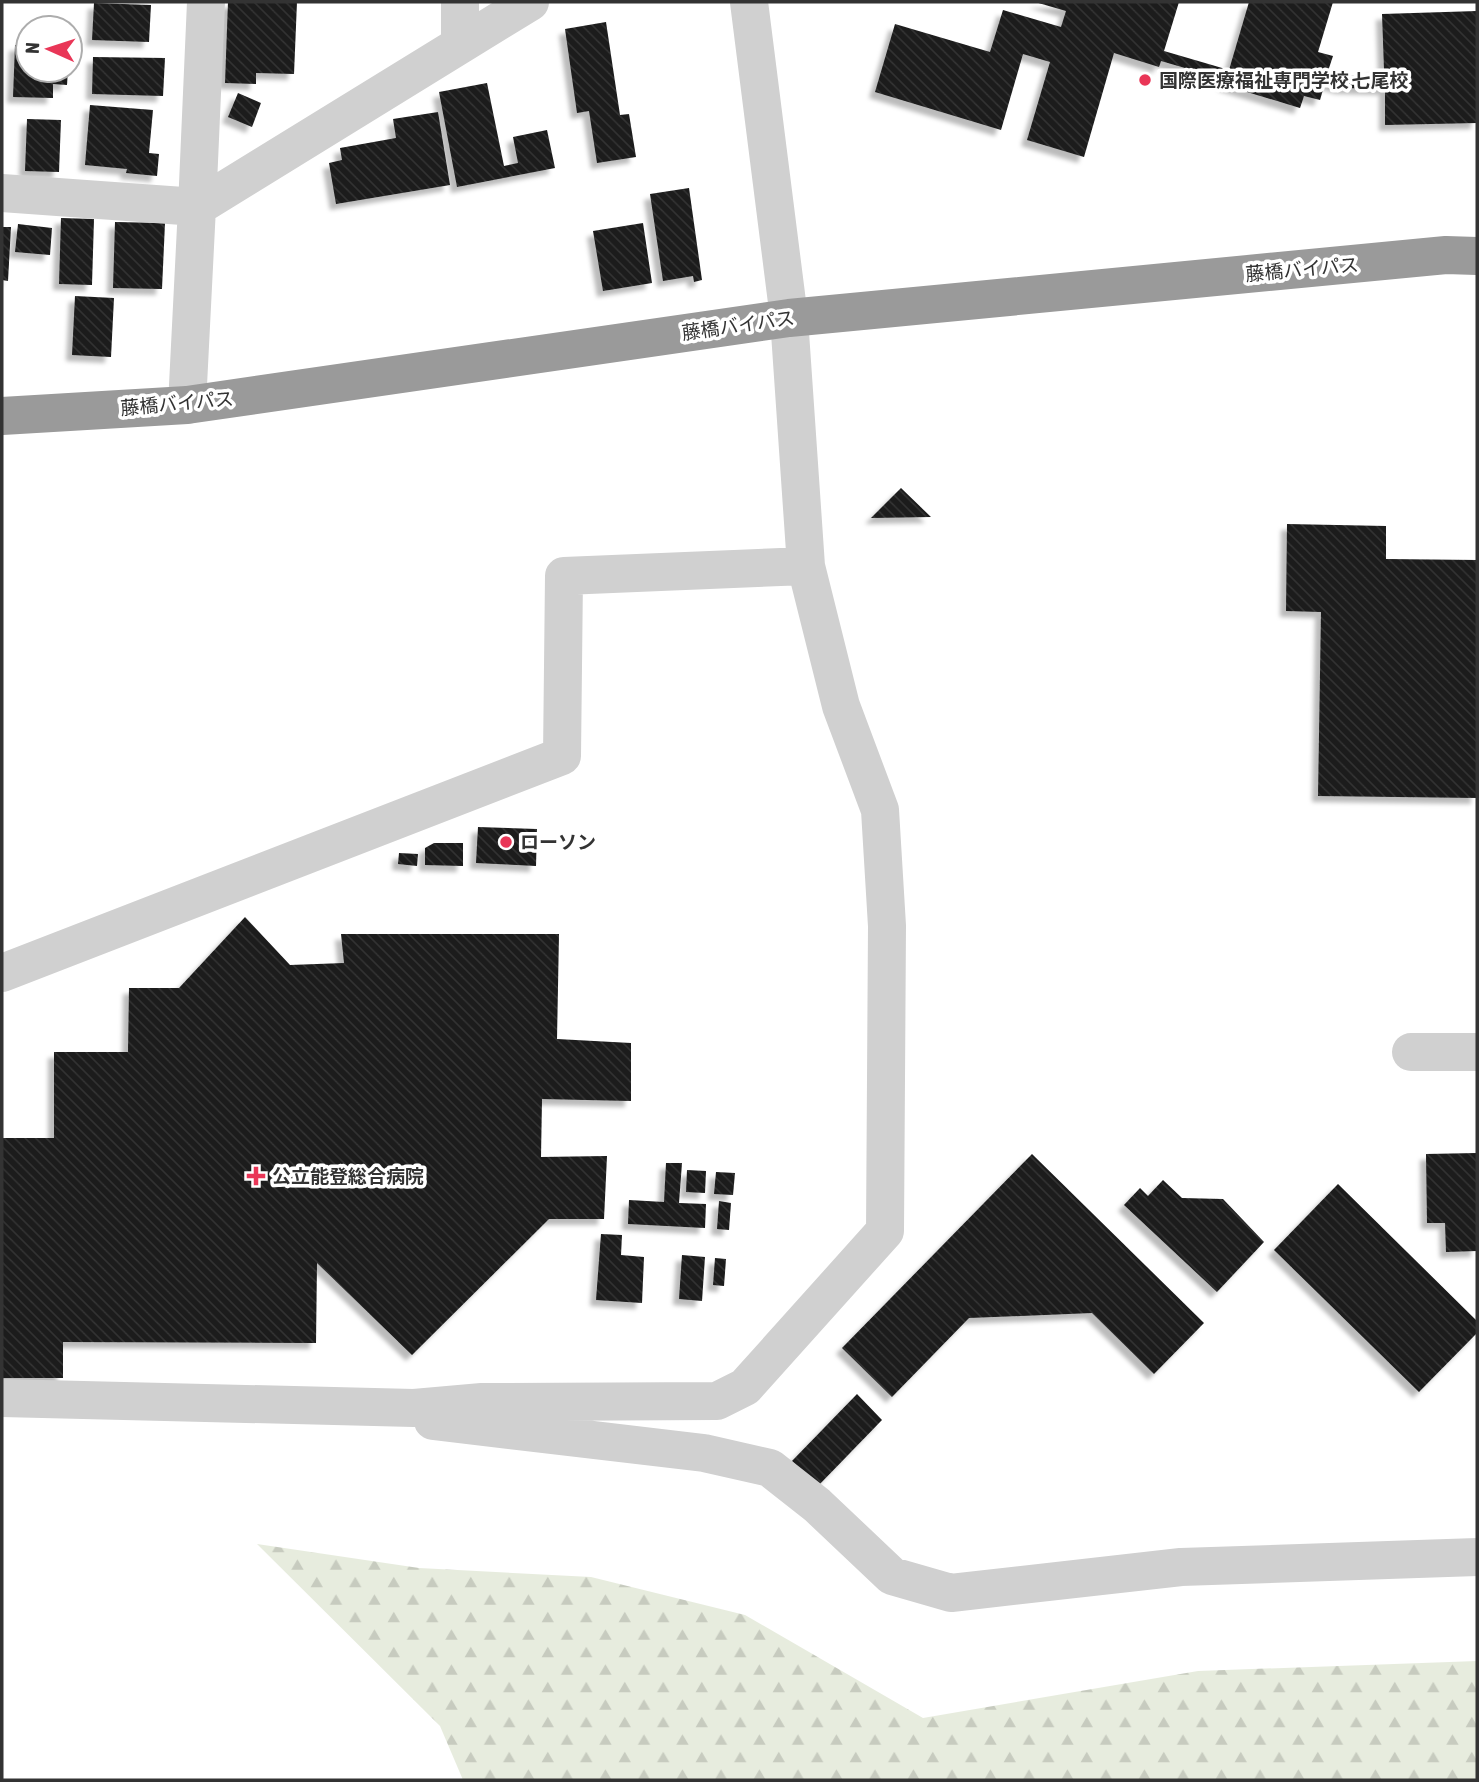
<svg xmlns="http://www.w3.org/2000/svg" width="1479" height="1782" font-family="'Asap Condensed','Noto Sans JP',sans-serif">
  <defs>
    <pattern id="forest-firs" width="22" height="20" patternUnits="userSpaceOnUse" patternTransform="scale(1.75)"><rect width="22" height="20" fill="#e7ecde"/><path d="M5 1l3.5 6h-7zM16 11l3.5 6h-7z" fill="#c7cbbf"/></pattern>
    <pattern id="building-back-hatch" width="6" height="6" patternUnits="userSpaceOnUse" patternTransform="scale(1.75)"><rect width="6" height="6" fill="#1a1a1a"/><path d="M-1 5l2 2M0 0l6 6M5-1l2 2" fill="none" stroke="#333"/></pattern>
    <filter id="shadow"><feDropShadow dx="-6" dy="6" stdDeviation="2" flood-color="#0004"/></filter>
  </defs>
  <rect width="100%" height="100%" fill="#fff"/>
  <path fill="url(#forest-firs)" d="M257 1544 419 1568 591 1577 745 1615 923 1718 1198 1671 1477 1661V1780H463L440 1726Z"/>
  <path fill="url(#building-back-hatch)" filter="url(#shadow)" d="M228 2H297L294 74 256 73V84L225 83Z
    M1035 2H1179L1164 51 1229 70 1249 2H1333L1318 52 1333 56 1328 71 1344 76 1372 75V69H1384L1382 14 1477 11V123L1385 125V89L1341 88 1325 83 1320 100 1304 96 1300 108 1224 85 1226 80 1161 61 1159 67 1114 53 1084 157 1027 140 1050 62 1023 54 1001 130 875 92 895 24 990 52 1003 10 1061 27 1066 11Z
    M94 3 151 5 149 42 92 40Z
    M606 22 620 115 629 114 636 157 597 163 589 111 577 113 565 29Z
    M15 45H28V70H68L67 85 53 84V98L13 97Z
    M93 57 165 58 163 96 92 94Z
    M487 83 504 166 518 163 513 137 547 130 555 168 457 187 439 92Z
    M238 93 261 103 252 127 228 117Z
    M90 105 153 110 149 153 159 154 157 176 126 173 127 169 85 165Z
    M438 112 450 185 336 204 329 163 342 160 340 148 396 138 393 119Z
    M27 119 61 120 59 172 25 171Z
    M689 188 702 280 694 282 693 276 663 281 650 194Z
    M61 218 94 219 92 285 59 284Z
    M115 222 165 223 162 289 113 288Z
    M643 223 652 283 603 291 593 231Z
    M18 224 52 228 50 255 15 252Z
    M2 227H11L8 281 2 280Z
    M75 296 114 298 111 357 72 355Z
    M901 488 931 517 871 518Z
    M1287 524 1386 526V559L1477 560V798L1318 796 1321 612 1286 611Z
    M478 827 537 829 536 866 476 863Z
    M434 843H463V866L425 865V848Z
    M399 853 418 854 417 866 398 864Z
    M245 917 290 965 344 963 341 934H559L557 1039 631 1043V1101L542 1099 541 1157 607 1156 604 1219H549L412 1355 317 1263 316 1343 63 1342V1378H2V1138H54V1052H128L129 988H179Z
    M1477 1153V1251L1446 1252 1445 1223H1427L1426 1154Z
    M1032 1154 1204 1323 1154 1374 1092 1313 969 1318 892 1397 842 1348Z
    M666 1163H682L679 1203 706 1204 705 1228 628 1224 629 1200 664 1202Z
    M687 1170 706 1171 705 1193 686 1192Z
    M716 1172 735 1173 733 1195 714 1194Z
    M1163 1180 1182 1198 1223 1199 1264 1242 1217 1292 1124 1205 1140 1188 1148 1196Z
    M1338 1184 1477 1321V1333L1419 1392 1274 1250Z
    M719 1201 731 1203 729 1230 717 1229Z
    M601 1234 622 1235 621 1255 644 1257 642 1303 596 1300Z
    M682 1255 705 1257 702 1301 679 1299Z
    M715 1258 726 1259 724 1286 713 1285Z
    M857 1394 882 1420 817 1487 792 1461Z"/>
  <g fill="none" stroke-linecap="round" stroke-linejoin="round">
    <path stroke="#d0d0d0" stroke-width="38" d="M460 45V2
      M2 193 197 207 206 2
      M187 405 197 207 530 2
      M2 973 562 756 564 576 806 566
      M1411 1052H1477
      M2 1398 414 1408 482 1402 717 1401 745 1387 885 1231 887 926 880 810 841 706 806 566 789 318 749 2
      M433 1421 704 1453 770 1468 817 1505 892 1576 951 1593 1181 1567 1477 1557"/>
    <path stroke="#9a9a9a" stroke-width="38" d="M2 416 187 405 789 318 1446 255 1477 256"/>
  </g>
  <g fill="#e93657" stroke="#fff" stroke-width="2.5">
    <circle cx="1145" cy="80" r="7"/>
    <circle cx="506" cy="842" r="7"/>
    <path d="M252.5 1165.5h7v7h7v7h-7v7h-7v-7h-7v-7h7z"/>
  </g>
  <g text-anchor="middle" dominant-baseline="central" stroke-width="7" stroke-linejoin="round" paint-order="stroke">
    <g font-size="19" font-weight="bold" fill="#333" stroke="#fff" text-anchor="start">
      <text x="1159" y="80">国際医療福祉専門学校 七尾校</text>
      <text x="520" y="842">ローソン</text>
      <text x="272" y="1176">公立能登総合病院</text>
    </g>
    <g font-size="19" fill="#333" stroke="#fff">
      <text transform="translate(1302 269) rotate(-5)">藤橋バイパス</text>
      <text transform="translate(738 325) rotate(-8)">藤橋バイパス</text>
      <text transform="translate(177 403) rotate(-5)">藤橋バイパス</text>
    </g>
  </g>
  <rect width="1479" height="1782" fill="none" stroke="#333333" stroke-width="7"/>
  <g transform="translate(49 49) rotate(273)"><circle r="33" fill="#ffffff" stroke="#adadad" stroke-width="2"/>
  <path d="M0-5L12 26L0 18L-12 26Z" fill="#e93657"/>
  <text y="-10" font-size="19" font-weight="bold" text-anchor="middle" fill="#333333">N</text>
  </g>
</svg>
